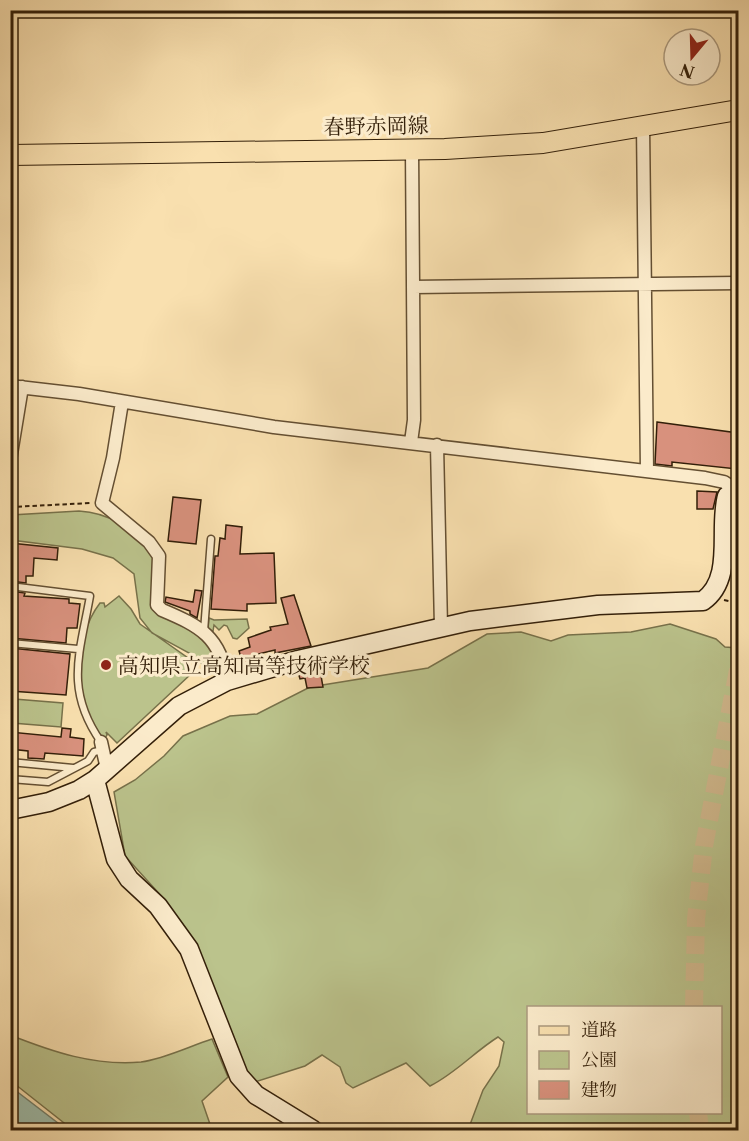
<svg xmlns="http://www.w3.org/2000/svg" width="749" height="1141" font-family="'Libre Caslon Text','Noto Serif JP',serif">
  <rect width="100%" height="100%" fill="#f9e0af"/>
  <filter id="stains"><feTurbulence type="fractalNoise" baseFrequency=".00333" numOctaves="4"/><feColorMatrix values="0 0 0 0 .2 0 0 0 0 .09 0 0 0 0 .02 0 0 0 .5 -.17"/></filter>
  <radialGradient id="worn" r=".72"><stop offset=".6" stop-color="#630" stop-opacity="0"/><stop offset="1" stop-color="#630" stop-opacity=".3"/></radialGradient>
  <path fill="#bbc38c" stroke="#77714a" stroke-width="1.5" fill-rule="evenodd" d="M79 511C105 512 143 530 154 557 157 565 153 593 153 604L208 640 221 672 212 673 191 654 152 633 140 618 134 574 113 558 82 549 11 540V515Z
    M119 596 131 609 140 624 188 658 191 674 117 743 106 732 107 735 104 740C73 706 72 639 100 603H104L105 607Z
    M209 618 214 620 247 619 249 628 237 639 233 638 227 626 224 625 219 630 214 625 213 631 208 630Z
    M670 624 716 639 725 647 738 648V1130H468L483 1090 499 1066 504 1042 498 1037C474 1052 456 1073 430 1086L406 1063 353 1088 346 1083 340 1067 322 1055 305 1066 255 1082 240 1070 216 993 181 924 164 899 125 856 114 792 135 780 164 756 183 736 230 716 257 714 310 687 428 668 487 634 521 632 551 641 568 635 631 632ZM528 1008H720V1112H528Z
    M14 699 63 703 61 727 12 723Z
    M10 1035C53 1052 94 1066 141 1062 164 1059 190 1046 212 1039L228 1077 202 1101 212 1130H73L11 1081Z"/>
  <path fill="#9ebdab" stroke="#737e6a" stroke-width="1.5" d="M11 1087 67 1130H11Z"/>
  <path fill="#d8917d" stroke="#331f09" stroke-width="1.5" d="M657 422 738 433 737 469 672 462V466L655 464Z
    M697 491 717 492 713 509H697Z
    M173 497 201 500 196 544 168 541Z
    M226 525 242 527 240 554 274 553 276 603 247 604V611L211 609 215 556H218L220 538 225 539Z
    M10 543 58 548 57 560 34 558 33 576H26V583L10 581Z
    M195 590 202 591 197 618 190 614V611L165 602 166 597 193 602Z
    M10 591 25 593 24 596 69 599V603L80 604 77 628H67L66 643 10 638Z
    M294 595 311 646 275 653V650L258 654 259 660 243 664 239 651 250 647 248 638 271 630 270 627 288 624 281 598Z
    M10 648 70 654 66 695 10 691Z
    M307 669 308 673 320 670 323 687 307 688 305 678 300 679 298 672Z
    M62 728 71 729 70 737 84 739 83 756 45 753 44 759 28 758V751L10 749V732L61 737Z"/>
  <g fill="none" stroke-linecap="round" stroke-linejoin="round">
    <path stroke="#d1b98e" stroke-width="18" stroke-dasharray="18 9" stroke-linecap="butt" d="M694 1008 696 919 704 846 738 670
      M698 1112 700 1130"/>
    <defs>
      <path id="lane" d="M10 586 90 596C80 653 64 689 101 742
        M204 631 211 539
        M10 643 78 649
        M10 762 73 768
        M10 779 48 782 88 761 94 752 103 750"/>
      <path id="street" d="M643 125 647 471
        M413 287 738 283
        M10 386 79 394 274 427 705 478 724 482 736 490
        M122 402 113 458 102 503 149 542 159 556 157 605 162 610C200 626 221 637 227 681
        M411 442 414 420 412 149
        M437 445 441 627
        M10 460 22 387
        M101 742 107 769"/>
      <path id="secondary" d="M95 780 116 859 129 879 158 906 189 949 239 1076 256 1095 313 1130
        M10 810 49 802 79 790 95 780 179 706 227 681 298 660 470 621 598 605 703 601C735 578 718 529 727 496L738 490"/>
      <path id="primary" d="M10 155 445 149 543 143 738 110"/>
    </defs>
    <use href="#lane" stroke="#644f32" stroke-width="9"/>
    <use href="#street" stroke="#644f32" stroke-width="15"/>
    <use href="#secondary" stroke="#331f09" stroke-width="21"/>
    <use href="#primary" stroke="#331f09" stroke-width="22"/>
    <path stroke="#331f09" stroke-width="2" stroke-dasharray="4.5 3" stroke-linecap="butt" d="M10 507 91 503
      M724 600 738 603"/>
    <use href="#lane" stroke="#fbebcb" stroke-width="6"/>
    <use href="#street" stroke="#fbebcb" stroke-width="12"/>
    <use href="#secondary" stroke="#fbebcb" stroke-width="18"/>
    <use href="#primary" stroke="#f9e0af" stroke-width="20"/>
  </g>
  <circle fill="#8f2418" stroke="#fbebcb" stroke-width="2" cx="106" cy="665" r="6"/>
  <g text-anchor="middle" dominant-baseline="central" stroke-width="6" stroke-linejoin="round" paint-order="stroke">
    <g font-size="21" fill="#331f09" stroke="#fbebcb">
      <text transform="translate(376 126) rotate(-1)">春野赤岡線</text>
    </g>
    <g font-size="21" fill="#331f09" stroke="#fbebcb" text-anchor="start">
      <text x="118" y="665">高知県立高知高等技術学校</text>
    </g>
  </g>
  <rect width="749" height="1141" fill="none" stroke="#f9e0af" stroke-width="36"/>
  <rect x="12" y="12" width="725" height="1117" fill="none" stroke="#331f09" stroke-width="3"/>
  <rect x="18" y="18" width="713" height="1105" fill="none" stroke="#331f09" stroke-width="1.5"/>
  <rect x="527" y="1006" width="195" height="108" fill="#fbebcb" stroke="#ab997d" stroke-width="1.5"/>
  <rect x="539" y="1026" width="30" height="9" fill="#f9e0af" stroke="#ab997d" stroke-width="1.5"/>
  <text x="581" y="1036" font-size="18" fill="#331f09">道路</text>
  <rect x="539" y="1051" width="30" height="18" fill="#bbc38c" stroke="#ab997d" stroke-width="1.5"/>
  <text x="581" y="1066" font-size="18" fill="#331f09">公園</text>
  <rect x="539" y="1081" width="30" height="18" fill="#d8917d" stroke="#ab997d" stroke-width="1.5"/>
  <text x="581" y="1096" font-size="18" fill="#331f09">建物</text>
  <g transform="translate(692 57) rotate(199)"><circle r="28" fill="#fbebcb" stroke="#ab997d" stroke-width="1.5"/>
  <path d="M0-4.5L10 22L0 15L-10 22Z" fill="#8f2418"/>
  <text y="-9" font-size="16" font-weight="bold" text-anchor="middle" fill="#331f09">N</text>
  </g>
  <rect width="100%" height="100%" filter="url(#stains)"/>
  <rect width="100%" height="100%" fill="url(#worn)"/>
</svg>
